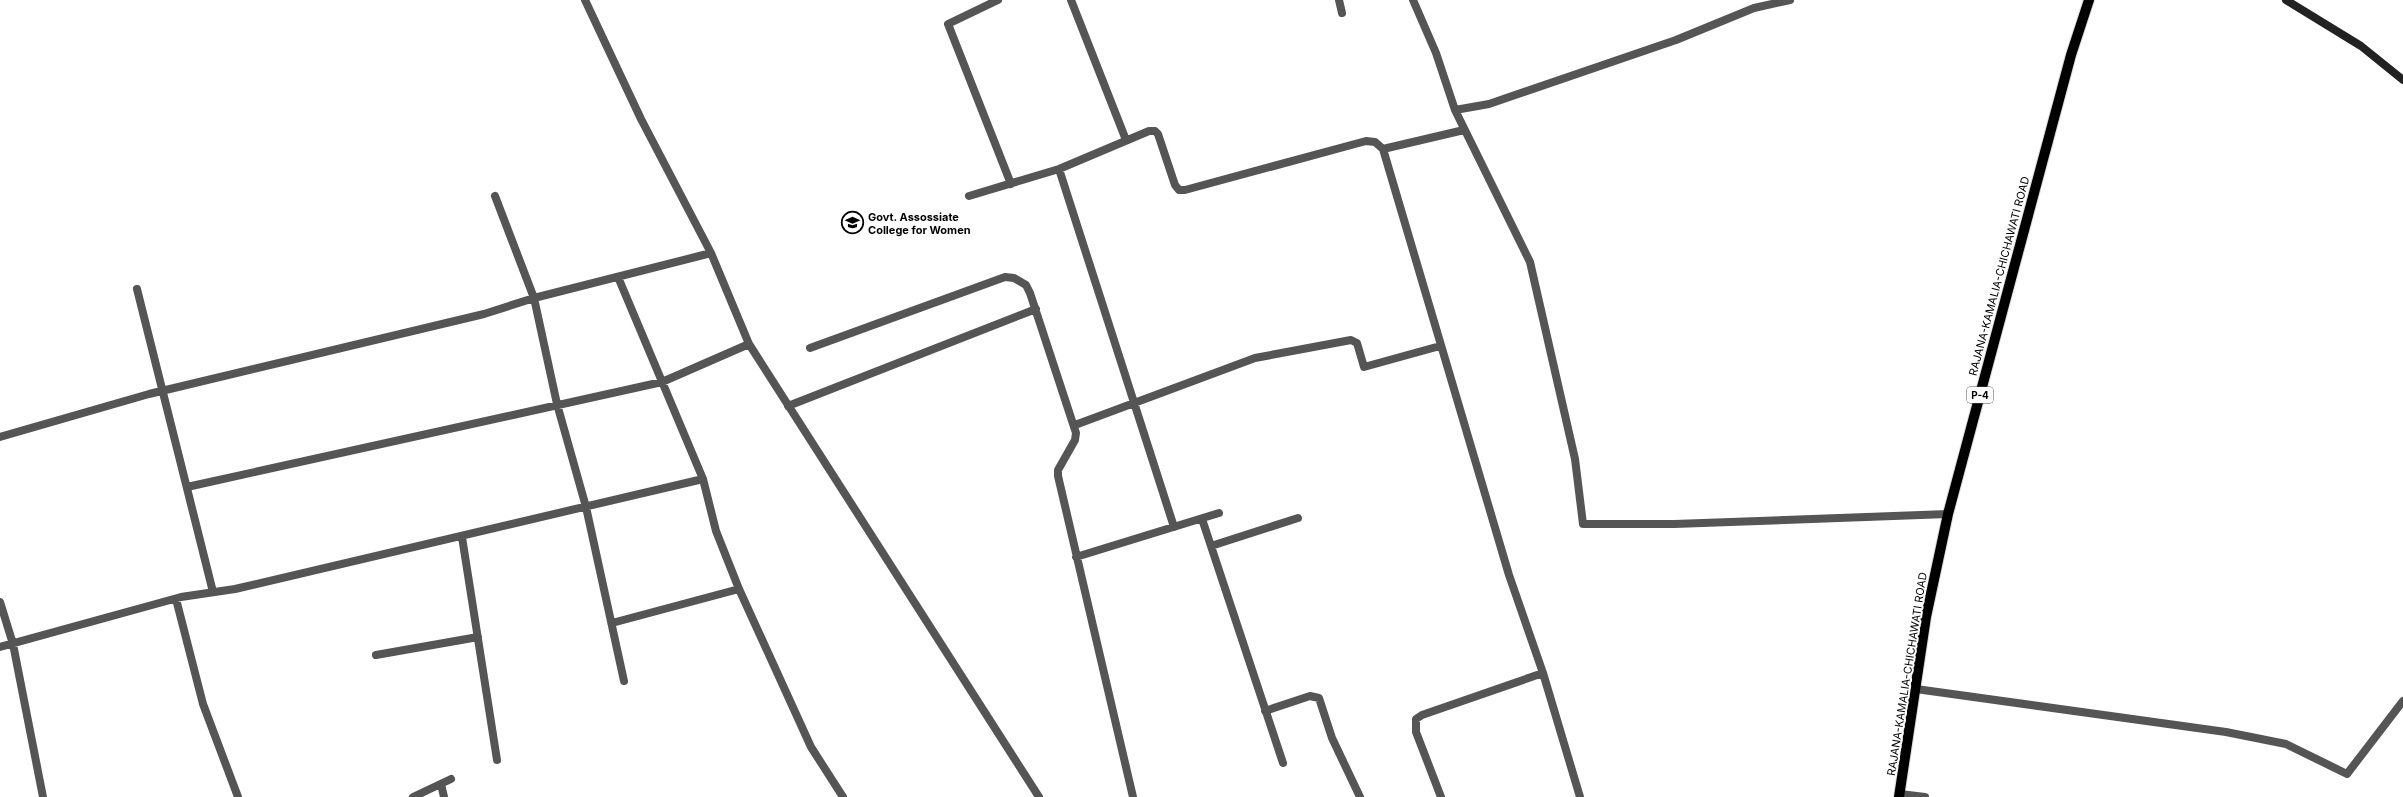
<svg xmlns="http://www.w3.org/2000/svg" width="2403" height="797" font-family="Inter,sans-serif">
  <rect width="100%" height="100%" fill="#fff"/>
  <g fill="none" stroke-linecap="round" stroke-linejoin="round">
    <defs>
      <path id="primary" d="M1899 797 1926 617 1948 514 2071 55 2089 0"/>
    </defs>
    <use href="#primary" stroke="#dbdbdb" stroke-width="12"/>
    <path stroke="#555" stroke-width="8" d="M585 0 641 119 711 253 749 344 1039 797
      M998 0 948 24 1011 184
      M1071 0 1126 140
      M1339 0 1342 13
      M1413 0 1436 53 1455 110 1530 262 1575 459 1583 524H1674L1948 514
      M1455 110 1489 104 1676 40 1754 8 1790 0
      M1383 149 1464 130
      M1059 169 1174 527
      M495 196 534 298 557 404 586 507 624 681
      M969 196 1059 169 1149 131H1155L1158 134 1175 185 1179 190H1185L1366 141 1375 142 1383 149 1509 575 1543 673 1580 797
      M618 277 703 479 716 531 739 589 811 747 843 797
      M137 289 213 592
      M810 348 1005 277 1014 278 1026 285 1030 293 1076 433 1075 440 1058 470V476L1133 797
      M788 406 1036 309
      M1075 425 1255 358 1351 340 1357 343 1364 367 1440 346
      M0 437 149 394 484 314 534 298 711 253
      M187 487 662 382 749 344
      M1202 519 1283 763
      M462 537 497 760
      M1211 546 1298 518
      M1076 557 1219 513
      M176 599 203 704 238 797
      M0 602 13 644 43 797
      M612 623 739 589
      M0 647 181 597 235 589 703 479
      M376 655 478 637
      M1916 689 2226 732 2286 744 2347 774 2403 701
      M1265 711 1310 696 1319 698 1332 738 1360 797
      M441 784 444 797
      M1900 794 1925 797
      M413 797 451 779
      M1441 797 1416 732V719L1422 715 1543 673"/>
    <path stroke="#222" stroke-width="8" d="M2286 0 2361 46 2403 80"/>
    <use href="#primary" stroke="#000" stroke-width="10"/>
  </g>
  <defs>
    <symbol id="university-ring" viewBox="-11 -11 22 22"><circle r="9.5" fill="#fff" stroke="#000" stroke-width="1.5"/><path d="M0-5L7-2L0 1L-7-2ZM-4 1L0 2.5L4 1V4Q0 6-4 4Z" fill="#000"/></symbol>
  </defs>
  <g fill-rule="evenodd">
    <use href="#university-ring" x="840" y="210" width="25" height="25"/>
  </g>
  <g text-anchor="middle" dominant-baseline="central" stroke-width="4" stroke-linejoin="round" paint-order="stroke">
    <rect fill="#fff" stroke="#4c4c4c" stroke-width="1" x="1967" y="387" width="26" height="16" rx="3"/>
    <g font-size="10" font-weight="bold" fill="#000">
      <text x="1980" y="395">P-4</text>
    </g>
    <g font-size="11" font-weight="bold" fill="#000" stroke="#fff" text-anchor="start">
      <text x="868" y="217">Govt. Assossiate<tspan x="868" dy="13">College for Women</tspan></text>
    </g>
    <g font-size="11" fill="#000" stroke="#fff">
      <text transform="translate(1999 276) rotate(-75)">RAJANA-KAMALIA-CHICHAWATI ROAD</text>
      <text transform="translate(1907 674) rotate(-81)">RAJANA-KAMALIA-CHICHAWATI ROAD</text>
    </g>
  </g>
</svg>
